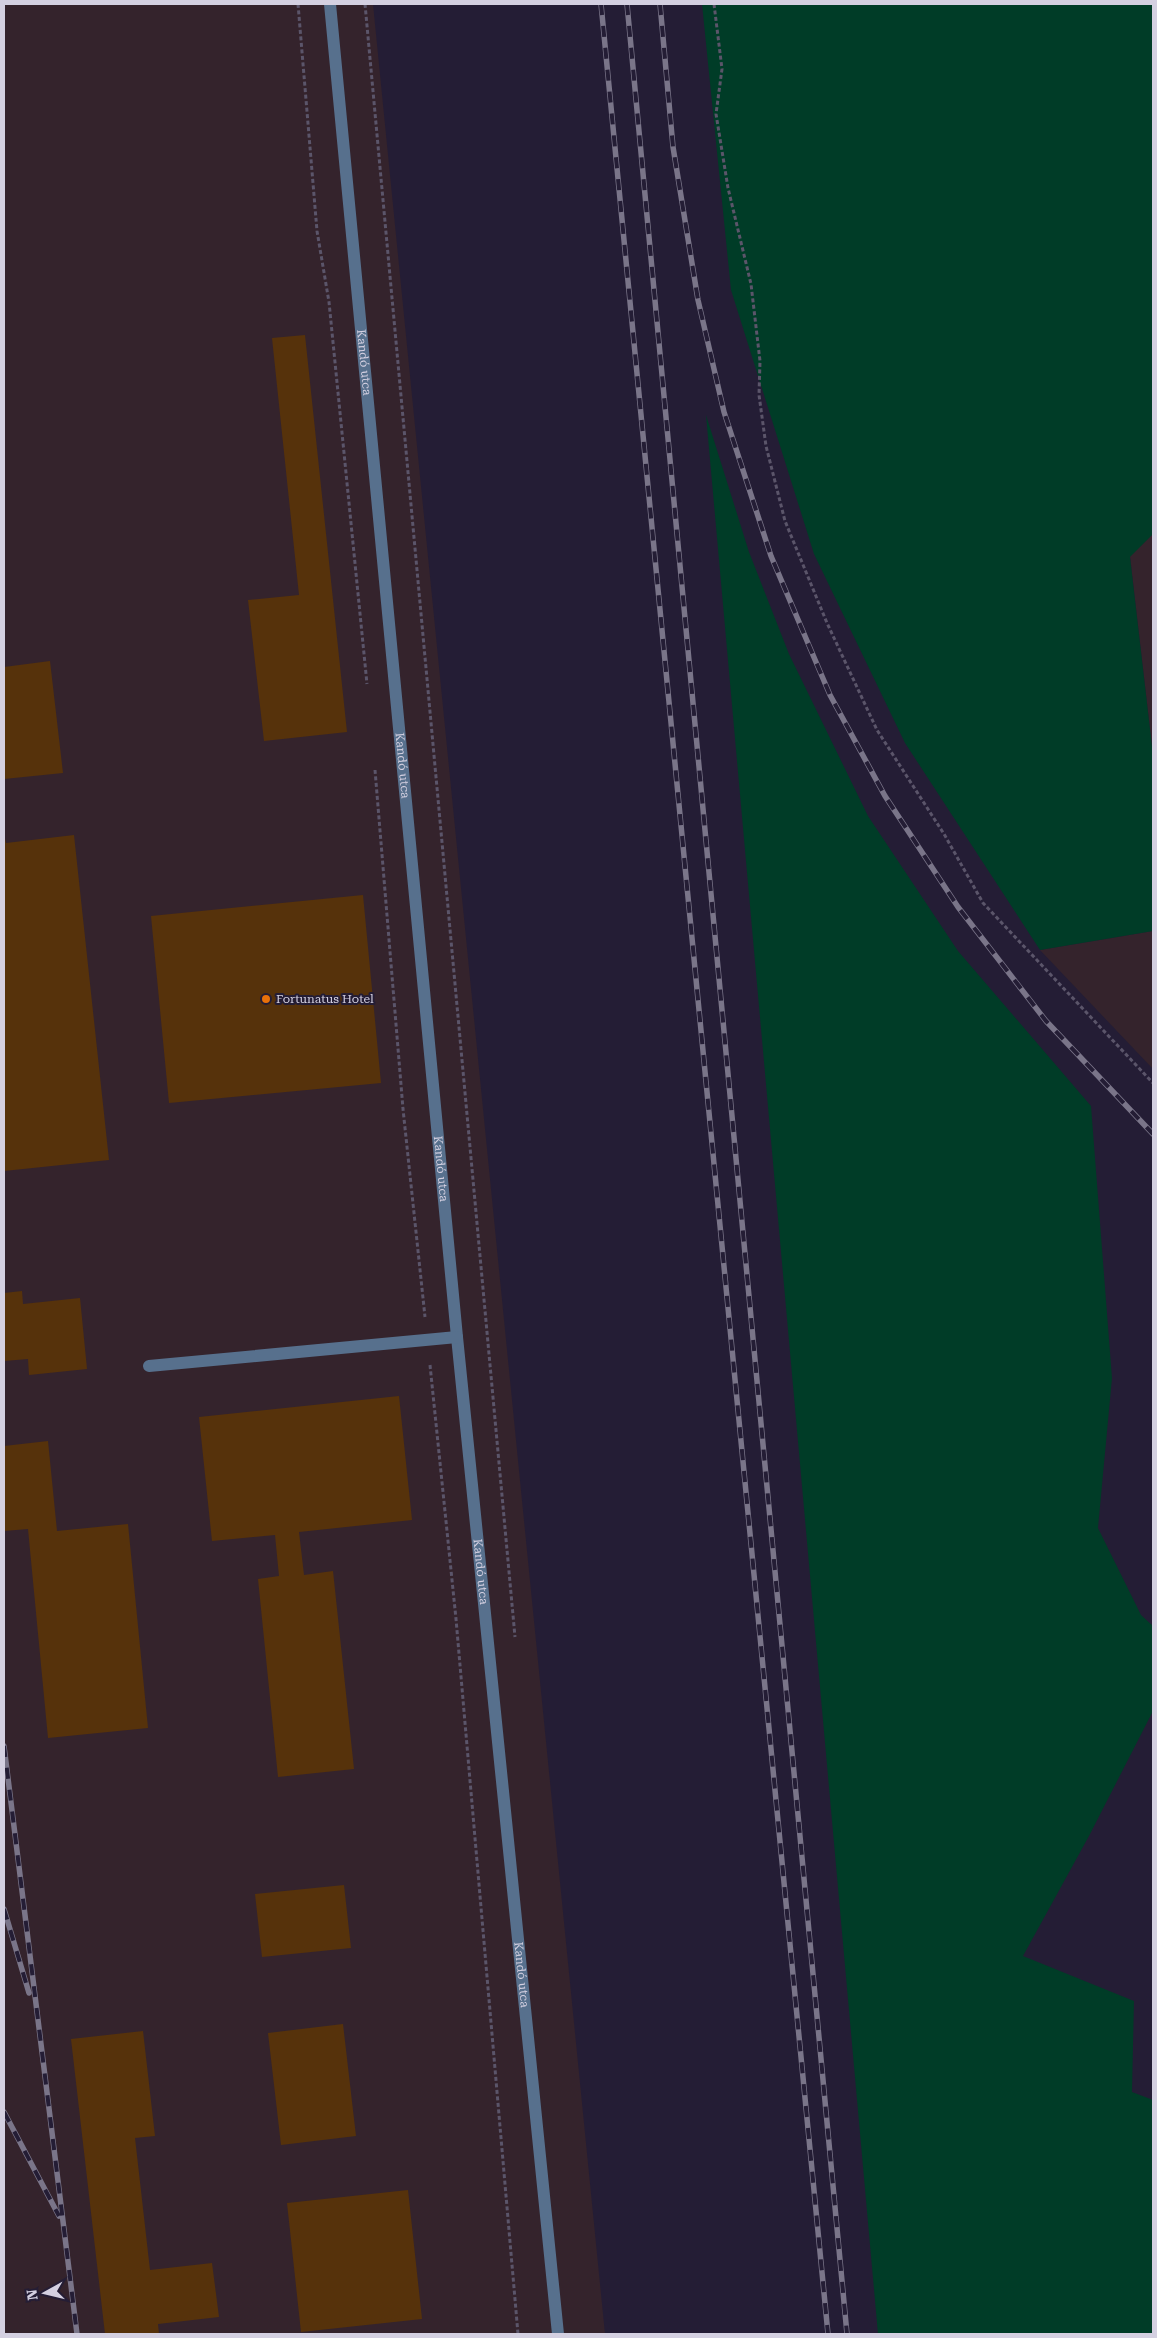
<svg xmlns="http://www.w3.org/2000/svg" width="1157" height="2338" font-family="'Roboto Serif',serif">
  <rect width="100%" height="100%" fill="#241d35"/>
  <path fill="#34232c" d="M4 4H373L605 2334H4Z
    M1153 534V755L1130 556Z
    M1153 931V1069L1040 950Z"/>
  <path fill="#003c27" d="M702 4H1153V534L1130 557 1153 755V931L1040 950 905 743 814 554 731 290Z
    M706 415 749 552 789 654 868 816 958 951 1091 1106 1112 1378 1098 1528 1141 1615 1153 1626V1711L1089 1836 1023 1956 1134 2001 1132 2092 1153 2100V2334H878Z"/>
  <path fill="#56320b" d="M305 335 347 732 264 741 248 600 299 595 272 338Z
    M50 661 63 773 4 779V667Z
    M4 834 6 843 74 835 109 1160 4 1171Z
    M363 895 381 1083 169 1103 151 916Z
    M22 1291 23 1304 80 1298 87 1369 29 1375 28 1359 4 1361V1293Z
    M399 1396 412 1520 299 1532 304 1575 333 1571 354 1769 278 1777 258 1579 279 1576 275 1535 212 1541 199 1417Z
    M48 1441 57 1531 128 1524 148 1728 48 1738 28 1529 4 1531V1446Z
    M344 1885 351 1948 262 1957 255 1894Z
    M343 2024 356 2136 281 2145 268 2033Z
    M143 2031 155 2136 135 2138 150 2270 212 2263 219 2317 158 2324 159 2334H105L71 2039Z
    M408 2190 422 2319 301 2332 287 2203Z"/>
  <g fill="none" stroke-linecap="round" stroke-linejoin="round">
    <path stroke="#5b556a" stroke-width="3" stroke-dasharray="4 2.5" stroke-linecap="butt" d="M298 4 317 231 329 302 367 684
      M365 4 515 1637
      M714 4 722 69 716 114 728 188 751 284 760 361 759 395 766 446 785 521 827 623 877 730 944 834 983 903 1153 1083
      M375 770 403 1109 425 1317
      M430 1365 456 1619 518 2334"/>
    <g stroke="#57708d" stroke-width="12">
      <path id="s1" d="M330 4 457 1337 558 2334"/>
      <path d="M149 1366 457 1337"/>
    </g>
    <defs>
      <path id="rail" d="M601 4 828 2334
        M627 4 847 2334
        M660 4 673 147 698 300 724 412 771 556 830 695 885 796 958 907 1046 1021 1153 1134
        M4 1746 77 2334
        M4 1909 29 1993
        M4 2112 59 2216"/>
    </defs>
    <use href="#rail" stroke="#7a7589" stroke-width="5.5"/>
    <use href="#rail" stroke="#241d35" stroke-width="4" stroke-dasharray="11" stroke-linecap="butt"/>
  </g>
  <circle fill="#e8710a" stroke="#241d35" stroke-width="2" cx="266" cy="999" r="5"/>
  <g text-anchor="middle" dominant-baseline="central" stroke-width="4" stroke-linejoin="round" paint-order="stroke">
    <g font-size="12" fill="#d4d0e1" stroke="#241d35">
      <text stroke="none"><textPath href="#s1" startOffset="360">Kandó utca</textPath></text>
      <text stroke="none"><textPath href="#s1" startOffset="765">Kandó utca</textPath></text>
      <text stroke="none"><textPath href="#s1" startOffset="1170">Kandó utca</textPath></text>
      <text stroke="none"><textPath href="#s1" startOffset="1575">Kandó utca</textPath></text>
      <text stroke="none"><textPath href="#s1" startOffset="1980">Kandó utca</textPath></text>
    </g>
    <g font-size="12" fill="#d4d0e1" stroke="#241d35" text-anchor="start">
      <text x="276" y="999">Fortunatus Hotel</text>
    </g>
  </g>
  <rect width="1157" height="2338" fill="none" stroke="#d4d0e1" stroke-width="10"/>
  <g transform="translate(45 2293) rotate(262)" stroke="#241d35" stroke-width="4" paint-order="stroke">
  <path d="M0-4L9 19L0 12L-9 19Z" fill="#d4d0e1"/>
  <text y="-8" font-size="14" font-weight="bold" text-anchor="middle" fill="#d4d0e1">N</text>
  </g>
</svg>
